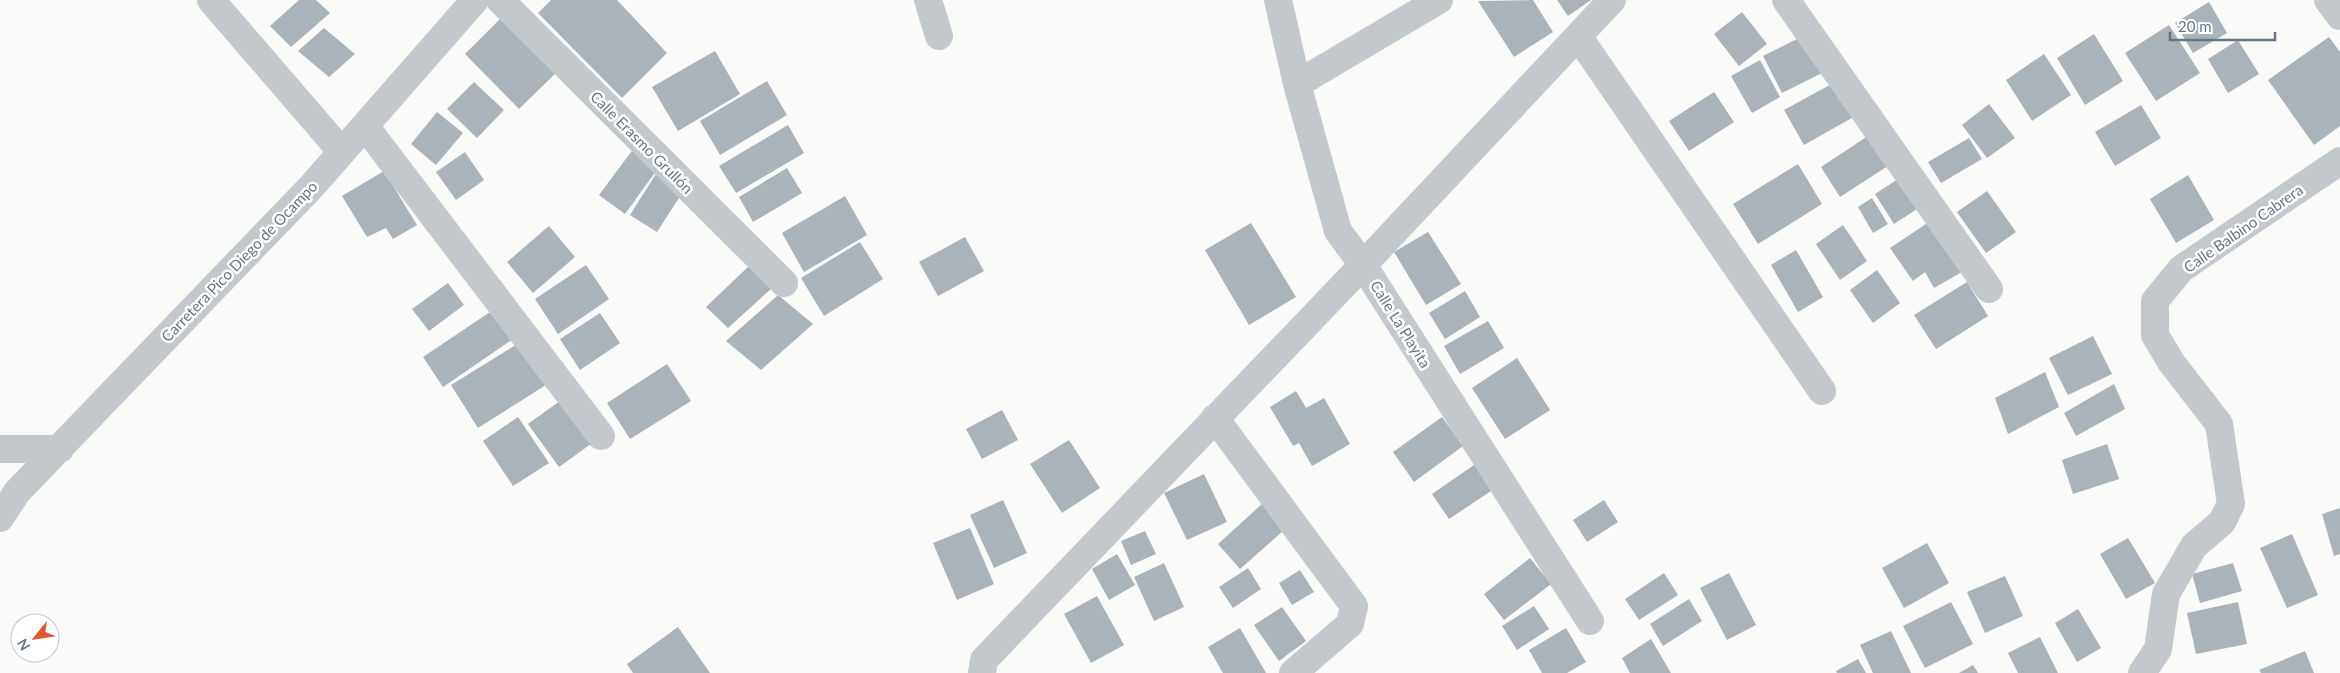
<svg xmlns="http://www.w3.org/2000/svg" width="2340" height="673" font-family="Lato,sans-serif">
  <rect width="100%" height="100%" fill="#fafaf8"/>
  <path fill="#aab3b9" d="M299 0H316L330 13 291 47 270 26Z
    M551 0H617L667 53 622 98 538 13Z
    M1533 0 1553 32 1514 57 1478 1Z
    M1557 0H1591L1568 16Z
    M2209 2 2227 33 2193 53 2175 23Z
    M508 11 562 67 519 109 465 54Z
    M1742 12 1767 44 1739 66 1714 34Z
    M2169 25 2200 73 2156 101 2125 53Z
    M324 28 355 54 329 77 298 51Z
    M1807 34 1826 71 1782 93 1763 56Z
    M2094 34 2123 81 2085 105 2057 58Z
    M2329 37 2340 52V126L2314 145 2268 80Z
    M2238 40 2259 74 2228 93 2208 59Z
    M715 51 740 94 678 131 652 87Z
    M2044 54 2071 95 2032 121 2006 80Z
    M1760 60 1780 97 1752 113 1731 76Z
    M767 81 787 115 720 155 700 121Z
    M1837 81 1857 115 1804 145 1784 110Z
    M474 82 504 110 477 138 447 109Z
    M1714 92 1734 122 1689 151 1669 121Z
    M1989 104 2015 138 1987 158 1962 125Z
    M2141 105 2161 138 2115 166 2095 132Z
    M437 112 463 133 436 165 411 144Z
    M788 125 804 153 736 193 719 166Z
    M1874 132 1894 162 1840 197 1821 167Z
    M1969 138 1982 159 1941 183 1928 162Z
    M634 148 659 167 625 214 599 195Z
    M465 152 484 180 456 200 436 172Z
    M1798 164 1822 204 1758 244 1733 204Z
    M787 168 802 193 753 222 739 197Z
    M659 169 686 187 657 232 630 215Z
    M384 171 417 225 393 239 386 228 367 237 342 196Z
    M2188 175 2214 220 2176 243 2150 199Z
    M1898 179 1917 209 1894 224 1875 194Z
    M1987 191 2016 232 1986 253 1957 212Z
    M845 196 867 235 804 272 782 233Z
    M1872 198 1888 224 1873 233 1858 207Z
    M1935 218 1969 268 1934 288 1925 272 1913 281 1890 248Z
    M1251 223 1296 297 1249 325 1205 250Z
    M1843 225 1867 261 1840 280 1816 244Z
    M549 226 575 257 533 293 507 262Z
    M1428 232 1461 284 1426 305 1394 252Z
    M965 237 984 271 938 296 919 262Z
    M860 242 883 279 824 316 801 278Z
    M1796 250 1823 297 1798 312 1771 265Z
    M586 265 609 299 558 334 535 299Z
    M749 266 773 287 728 328 706 307Z
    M1877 270 1900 303 1873 323 1850 290Z
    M1967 282 1988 316 1936 349 1914 315Z
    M448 283 464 305 429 331 412 309Z
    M1465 291 1480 317 1445 339 1429 313Z
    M778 295 813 324 761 370 726 341Z
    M496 308 516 337 443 387 423 357Z
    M600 313 620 343 580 370 560 339Z
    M1488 321 1504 348 1460 374 1444 346Z
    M2093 336 2112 374 2068 395 2049 358Z
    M522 341 549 383 478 428 451 385Z
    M1517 358 1550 410 1505 439 1472 388Z
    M667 364 691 401 630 439 607 403Z
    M2045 372 2059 407 2008 434 1995 398Z
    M2114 384 2125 409 2076 436 2064 413Z
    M1296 391 1306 408 1324 398 1350 444 1312 466 1299 443 1293 446 1270 407Z
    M564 398 595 441 559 467 528 424Z
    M1002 410 1018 440 982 459 966 429Z
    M518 417 549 463 513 486 483 441Z
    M1442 417 1463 446 1414 482 1393 452Z
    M1069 440 1100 488 1062 513 1030 464Z
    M2107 444 2119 479 2073 494 2062 460Z
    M1477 463 1494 489 1449 519 1432 494Z
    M1204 474 1227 522 1187 540 1164 493Z
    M1003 500 1027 553 994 568 970 515Z
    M1604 500 1618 522 1587 542 1573 520Z
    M1262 504 1284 530 1240 569 1218 544Z
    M2340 508V554L2334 556 2322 514Z
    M970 528 994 584 957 600 933 543Z
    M1145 531 1156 554 1131 565 1121 541Z
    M2292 534 2318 595 2287 608 2260 548Z
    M2128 538 2155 583 2126 599 2100 554Z
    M1927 543 1949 583 1904 608 1882 568Z
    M1117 554 1135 585 1109 600 1092 569Z
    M1530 558 1551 584 1504 620 1484 594Z
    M1164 563 1184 607 1154 621 1134 577Z
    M2233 563 2242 591 2200 603 2192 574Z
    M1248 568 1261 589 1233 608 1219 587Z
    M1300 570 1314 592 1292 605 1279 583Z
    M1664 573 1678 595 1639 620 1625 599Z
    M1729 573 1756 625 1727 640 1700 588Z
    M2005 576 2023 616 1985 633 1967 592Z
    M1097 596 1124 645 1091 663 1064 614Z
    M1689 599 1702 621 1663 646 1650 624Z
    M1951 602 1973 644 1925 668 1903 626Z
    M2238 602 2247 644 2196 654 2187 613Z
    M1534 606 1549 629 1517 650 1502 626Z
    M1282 607 1306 641 1279 661 1254 625Z
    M2078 609 2101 648 2077 662 2055 623Z
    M678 627 710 673H633L627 664Z
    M1240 628 1266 673H1223L1208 647Z
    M1566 628 1586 662 1567 673H1542L1529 650Z
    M1891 631 1911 673H1873L1860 645Z
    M2040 637 2058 673H2018L2008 653Z
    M1651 639 1671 673H1630L1622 658Z
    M2305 651 2314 673H2261L2259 670Z
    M1858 659 1866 673H1837L1836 671Z
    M1973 665 1978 673H1959Z"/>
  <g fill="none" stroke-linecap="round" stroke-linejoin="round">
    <path stroke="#c3c8cc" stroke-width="28" d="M211 0 342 152
      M500 0 784 283
      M928 0 939 36
      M1278 0 1297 84 1338 231 1363 265 1590 621
      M1786 0 1989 289
      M2328 0 2340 16
      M1578 36 1822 391
      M1297 84 1439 0
      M365 126 601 436
      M1215 418 1354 606 1350 624 1293 673
      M0 449H60
      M0 518 17 492 312 186 475 0
      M982 673 984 660 1363 265 1612 0
      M2142 673 2158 649 2166 594 2194 546 2222 522 2231 504 2219 424 2171 362 2155 335V301L2181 269 2340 161"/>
  </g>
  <g text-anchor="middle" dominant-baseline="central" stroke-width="5" stroke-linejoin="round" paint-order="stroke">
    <g font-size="15" fill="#657683" stroke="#fff">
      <text transform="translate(642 142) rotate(45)">Calle Erasmo Grullón</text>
      <text transform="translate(2243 228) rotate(-35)">Calle Balbino Cabrera</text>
      <text transform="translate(239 261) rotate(-46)">Carretera Pico Diego de Ocampo</text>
      <text transform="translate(1401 324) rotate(58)">Calle La Playita</text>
    </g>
  </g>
  <g transform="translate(35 638) rotate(240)"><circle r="24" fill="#ffffff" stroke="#c1c8cd"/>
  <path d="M0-4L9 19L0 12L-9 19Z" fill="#e4572e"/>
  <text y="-8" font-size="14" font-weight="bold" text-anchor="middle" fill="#657683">N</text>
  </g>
  <path d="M2170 32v8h105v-8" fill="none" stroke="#657683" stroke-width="2.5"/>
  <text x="2178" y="32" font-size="15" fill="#657683" stroke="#ffffff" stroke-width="4" paint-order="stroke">20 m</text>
</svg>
